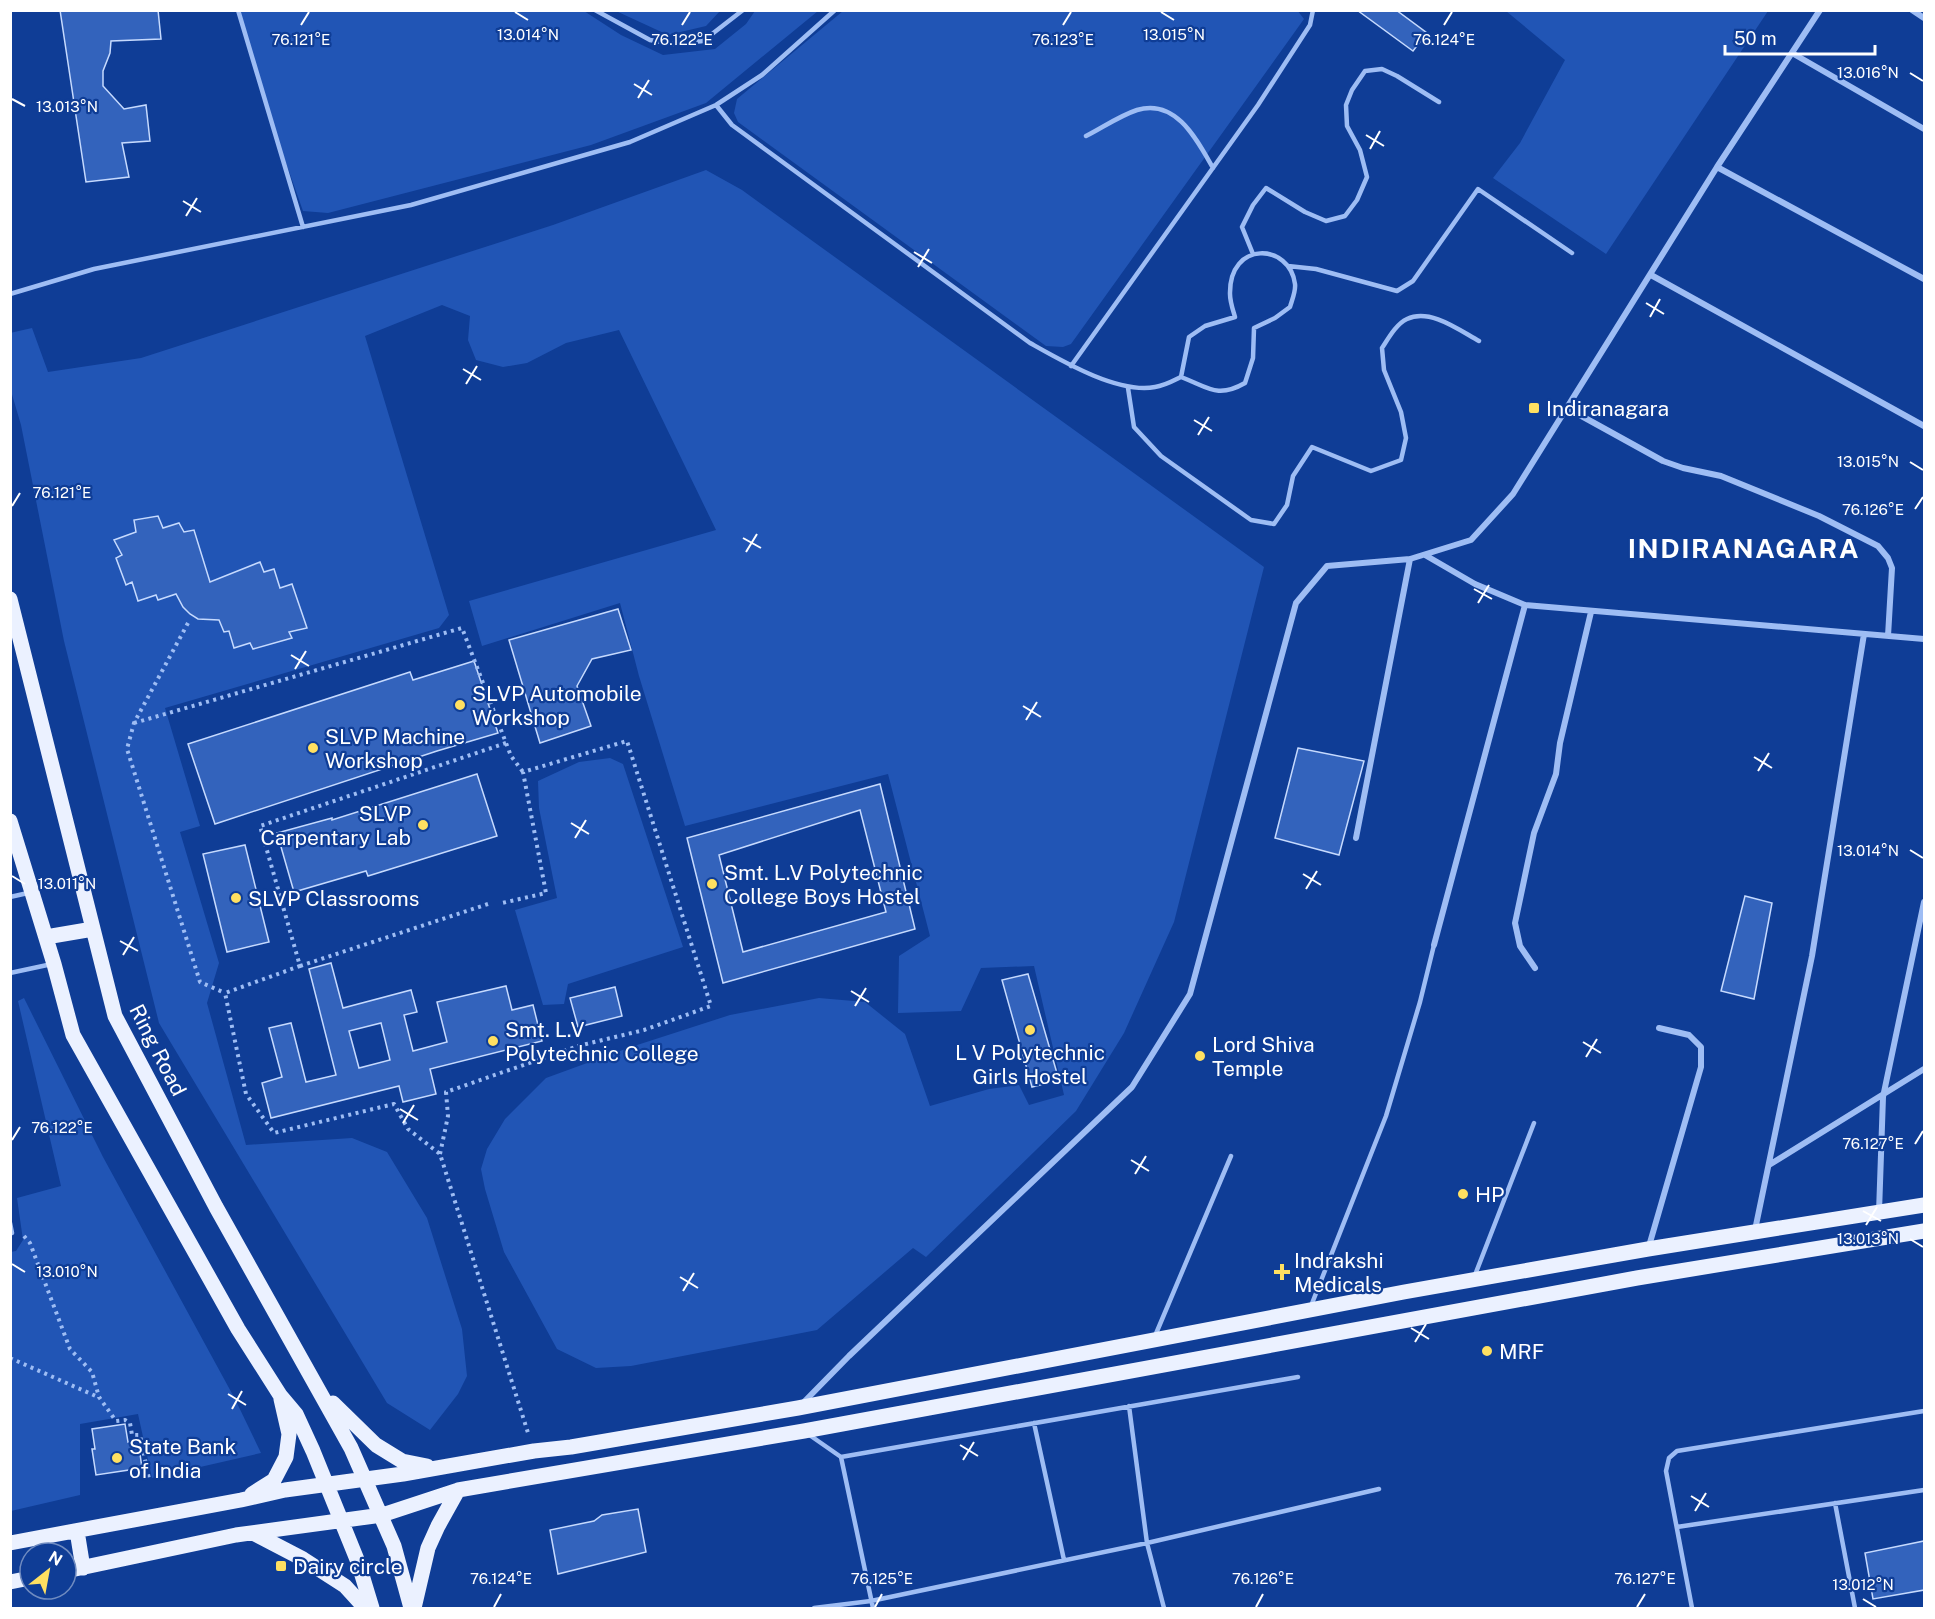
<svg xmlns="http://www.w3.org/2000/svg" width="1935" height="1619" font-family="'Public Sans',sans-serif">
  <rect width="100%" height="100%" fill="#0f3d96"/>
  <path fill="#2155b5" d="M1297 10 1304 19 1071 344 1063 347 1046 346 738 122 734 113 737 99 843 11Z
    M240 11H584L621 35 663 55 715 49 746 24 755 11H818L706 103 591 145 328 213 303 211 279 143Z
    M616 11H720L706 26 668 35Z
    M1506 11H1768L1606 254 1493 178 1520 143 1565 60Z
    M706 170 742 190 1264 567 1174 922 1124 1033 1076 1111 926 1257 913 1248 817 1330 631 1366 596 1368 557 1349 504 1252 485 1189 481 1169 487 1149 505 1119 546 1078 631 1047 730 1015 819 998 865 1002 905 1034 930 1106 989 1089 1019 1085 1029 1105 1064 1095 1034 966 981 968 961 1011 898 1013 899 956 930 936 888 774 685 826 639 676 620 603 482 646 469 601 716 530 619 330 566 343 527 363 503 367 476 360 468 340 470 316 442 305 365 336 449 615 439 628 165 708 200 826 180 832 219 963 207 1003 246 1145 352 1138 387 1152 427 1218 462 1329 467 1376 458 1394 430 1430 387 1403 159 1023 64 641 21 425 11 391 10 333 32 328 48 372 141 358 553 225Z
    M610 758 623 764 683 947 568 984 564 1004 543 1005 515 910 557 898 539 808 538 781 579 762Z
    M24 998 103 1157 235 1399 261 1453 152 1478 138 1414 80 1424V1495L11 1511 10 1252 16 1251 23 1240 17 1198 61 1186 18 1001Z"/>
  <path fill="#3363bc" stroke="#c6dafe" stroke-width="1.5" fill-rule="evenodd" d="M60 10H158L161 39 111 41 110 53 103 71V86L124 109 146 105 150 141 122 143 129 177 86 182Z
    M1357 10H1396L1427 33 1413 51Z
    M158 516 163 528 179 523 184 532 194 530 210 582 260 562 264 572 274 569 280 588 292 584 307 628 289 632 292 638 253 649 250 643 234 648 229 631 224 632 219 620 198 619 190 614 183 607 176 594 158 600 156 595 138 601 132 582 126 585 116 558 122 555 114 540 136 532 134 520Z
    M618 609 631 650 592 659 577 686 591 726 540 743 509 640Z
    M474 661 498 733 437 751 215 824 188 744 410 672 413 680Z
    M1298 748 1364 761 1339 855 1275 838Z
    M477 774 497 836 368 876 366 871 294 892 277 833 332 818V820Z
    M880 784 915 929 723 983 687 838ZM860 810 886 912 743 952 719 855Z
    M245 845 269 942 227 952 203 854Z
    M1745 896 1772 903 1754 999 1721 991Z
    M331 963 343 1008 411 990 417 1012 404 1015 413 1051 447 1042 437 1002 506 986 512 1010 533 1005 542 1041 430 1069 436 1094 403 1102 399 1086 271 1118 262 1083 282 1077 269 1028 291 1023 306 1082 336 1075 309 969ZM381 1023 390 1060 359 1068 349 1031Z
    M1028 974 1059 1080 1032 1087 1002 980Z
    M615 987 622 1016 578 1027 570 998Z
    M125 1424 128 1442 138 1440 142 1468 96 1475 92 1449H95L92 1429Z
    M638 1509 646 1552 558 1574 550 1530 594 1521 602 1515Z
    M1924 1541V1590L1873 1599 1865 1553Z"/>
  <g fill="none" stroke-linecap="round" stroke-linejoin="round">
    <path stroke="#9ebdf4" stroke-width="4" stroke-dasharray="3 4.5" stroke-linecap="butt" d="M188 623 134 723 127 749 200 982 225 993
      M134 723 462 628 511 756 523 772
      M506 743 260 826 300 966 225 993 246 1094 274 1133 394 1104 408 1129 440 1154 529 1436
      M300 966 488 904
      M440 1154 448 1116 446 1092 578 1046 644 1030 711 1006 627 741 523 772 546 893 502 903
      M24 1236 30 1243 70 1349 92 1372 99 1397 116 1421 125 1420 130 1423 132 1435H140L149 1479
      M10 1358 98 1397"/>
    <path stroke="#9ebdf4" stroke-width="4.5" d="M238 10 303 227
      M595 10 650 40 673 44 703 41 743 10
      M716 105 732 125 1030 343C1062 361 1118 394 1155 387 1164 386 1173 381 1181 377 1208 387 1217 399 1245 383L1253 358 1254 328 1275 318 1290 307C1292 300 1296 291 1295 284 1290 243 1229 240 1230 294 1230 302 1233 310 1235 317L1205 326 1189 337 1181 377
      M1086 136C1102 128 1119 116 1137 110 1176 98 1197 140 1213 168
      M1253 254 1242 227 1253 205 1266 188 1305 212 1326 221 1345 216 1357 200 1367 177 1360 150 1347 126 1346 105 1352 90 1365 71 1382 69 1397 76 1439 102
      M1288 266 1316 269 1397 291 1413 281 1478 189 1572 253
      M10 294 94 269 411 205 630 142 716 105 762 75 835 10
      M1071 366 1258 105 1310 25 1313 10
      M1128 388 1134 427 1161 456 1251 520 1274 524 1287 505 1293 476 1312 447 1371 471 1401 460 1406 438 1401 412 1384 370 1382 348C1388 339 1396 324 1407 319 1430 308 1459 330 1479 341
      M10 897 28 893
      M10 973 52 964
      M10 1223 12 1233H10
      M1475 1275 1534 1123
      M1311 1306 1386 1116 1420 1002 1434 945
      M1155 1336 1231 1156
      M1129 1406 1147 1543 1164 1608
      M1034 1423 1064 1560
      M808 1434 841 1457 873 1608
      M841 1457 1298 1377
      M1835 1503 1855 1608
      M1677 1527 1924 1490
      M814 1608 871 1601 1147 1543 1379 1489
      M1692 1608 1666 1471 1669 1458 1677 1451 1924 1411"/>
    <path stroke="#9ebdf4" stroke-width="6" d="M1912 10 1924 18
      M1792 53 1924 129
      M1717 167 1924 279
      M1651 275 1924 426
      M1567 408 1663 461 1683 468 1721 476 1819 516 1878 546 1888 558 1892 568 1888 636
      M1425 555 1475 584 1525 605 1924 639
      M1356 838 1410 559
      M1434 945 1525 605
      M1535 968 1520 946 1515 923 1534 833 1556 774 1560 743 1591 612
      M1769 1165 1924 1069
      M1879 1212 1883 1097 1924 902
      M1755 1230 1812 956 1864 634
      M1649 1246 1701 1067V1047L1689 1035 1659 1028
      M802 1404 849 1356 1132 1087 1190 994 1296 603 1327 566 1410 559 1471 540 1513 494 1717 167 1820 10"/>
    <path stroke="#ebf1ff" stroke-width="15" d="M10 599 115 1016 216 1207 351 1448 394 1546 411 1608
      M10 821 54 964 73 1035 238 1329 280 1395 296 1414 313 1451 358 1562 372 1608
      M46 937 93 929
      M333 1403 376 1445 402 1461 427 1466
      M252 1494 274 1480 286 1457 289 1434 281 1399
      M77 1531 83 1568
      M253 1533 303 1559 345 1586 365 1608
      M10 1543 241 1500 285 1490 403 1474 534 1451 571 1447 798 1408 1404 1292 1648 1249 1924 1205
      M66 1571 236 1535 382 1515 458 1490 804 1431 1637 1278 1924 1231
      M10 1582 30 1578
      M414 1608 428 1548 438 1526 458 1490"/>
  </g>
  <path fill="none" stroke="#fff" stroke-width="2" d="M515 12 528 20M1161 12 1174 20M301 25 309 12M682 25 690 12M1063 25 1071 12M1444 25 1452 12M1910 73 1923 81M634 84 652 95M638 98 649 80M12 99 25 106M1366 135 1384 146M1370 149 1380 131M183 201 201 212M186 216 197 198M914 252 932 263M918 267 929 249M1646 303 1664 314M1650 317 1660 299M463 369 481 380M466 384 477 366M1194 420 1212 431M1198 435 1209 417M1910 462 1923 470M12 506 20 493M1915 509 1923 497M743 538 761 548M746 552 757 534M1474 589 1492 599M1478 603 1489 585M291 655 309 666M295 669 306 651M1023 706 1041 717M1026 720 1037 702M1754 757 1772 768M1758 771 1769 753M571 823 589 834M575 838 586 820M1910 850 1923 858M1303 874 1321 885M12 876 25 884M1306 889 1317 871M120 941 138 951M123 955 134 937M851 991 869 1002M855 1006 866 988M1583 1042 1601 1053M1586 1057 1597 1039M400 1109 418 1120M403 1123 414 1105M12 1140 20 1127M1915 1144 1923 1131M1131 1160 1149 1171M1135 1174 1146 1156M1863 1211 1881 1221M1866 1225 1877 1207M1910 1239 1923 1247M12 1264 25 1272M680 1277 698 1288M683 1291 694 1273M1411 1328 1429 1339M1415 1342 1426 1324M228 1394 246 1405M232 1409 242 1391M960 1445 978 1456M963 1460 974 1442M1691 1496 1709 1507M1695 1511 1706 1493M1863 1599 1876 1607M494 1607 501 1594M875 1607 882 1594M1256 1607 1263 1594M1637 1607 1645 1594"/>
  <g fill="#ffe061" stroke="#0f3d96" stroke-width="2">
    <rect x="1528" y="402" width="12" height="12" rx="3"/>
    <circle cx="460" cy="705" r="6"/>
    <circle cx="313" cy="748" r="6"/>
    <circle cx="423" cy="825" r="6"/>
    <circle cx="712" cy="884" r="6"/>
    <circle cx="236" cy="898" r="6"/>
    <circle cx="1030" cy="1030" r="6"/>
    <circle cx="493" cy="1041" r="6"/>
    <circle cx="1200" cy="1056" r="6"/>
    <circle cx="1463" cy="1194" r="6"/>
    <path d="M1279 1263h6v6h6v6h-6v6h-6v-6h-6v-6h6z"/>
    <circle cx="1487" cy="1351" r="6"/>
    <circle cx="117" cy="1458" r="6"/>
    <rect x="275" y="1560" width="12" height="12" rx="3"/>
  </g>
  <g text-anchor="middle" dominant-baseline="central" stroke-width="4.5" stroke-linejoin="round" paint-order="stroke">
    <g font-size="21" fill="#fff" stroke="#0f3d96" text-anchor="start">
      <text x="1546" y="408">Indiranagara</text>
      <text x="472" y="693">SLVP Automobile<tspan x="472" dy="24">Workshop</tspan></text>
      <text x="325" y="736">SLVP Machine<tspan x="325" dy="24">Workshop</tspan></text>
      <text x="411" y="813" text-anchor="end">SLVP<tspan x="411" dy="24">Carpentary Lab</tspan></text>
      <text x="724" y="872">Smt. L.V Polytechnic<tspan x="724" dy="24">College Boys Hostel</tspan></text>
      <text x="248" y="898">SLVP Classrooms</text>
      <text x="505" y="1029">Smt. L.V<tspan x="505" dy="24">Polytechnic College</tspan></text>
      <text x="1212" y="1044">Lord Shiva<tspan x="1212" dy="24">Temple</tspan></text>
      <text x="1030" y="1052" text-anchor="middle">L V Polytechnic<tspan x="1030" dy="24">Girls Hostel</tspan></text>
      <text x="1475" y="1194">HP</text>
      <text x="1294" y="1260">Indrakshi<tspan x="1294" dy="24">Medicals</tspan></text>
      <text x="1499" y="1351">MRF</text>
      <text x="129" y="1446">State Bank<tspan x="129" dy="24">of India</tspan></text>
      <text x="293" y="1566">Dairy circle</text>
    </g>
    <g font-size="21" fill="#fff" stroke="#0f3d96">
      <text transform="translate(158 1050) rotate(63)">Ring Road</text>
    </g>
    <g font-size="27" font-weight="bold" letter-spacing="1.5" fill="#fff" stroke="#0f3d96">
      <text x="1744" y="548">INDIRANAGARA</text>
    </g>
  </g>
  <g font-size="15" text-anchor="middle" fill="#fff" stroke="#0f3d96" stroke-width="4.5" stroke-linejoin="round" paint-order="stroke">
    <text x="528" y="40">13.014°N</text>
    <text x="1174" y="40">13.015°N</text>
    <text x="682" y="45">76.122°E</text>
    <text x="301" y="45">76.121°E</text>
    <text x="1063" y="45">76.123°E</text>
    <text x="1444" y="45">76.124°E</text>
    <text x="1868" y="78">13.016°N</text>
    <text x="67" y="112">13.013°N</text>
    <text x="1868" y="467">13.015°N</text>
    <text x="62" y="498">76.121°E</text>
    <text x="1873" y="515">76.126°E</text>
    <text x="1868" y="856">13.014°N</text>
    <text x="67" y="889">13.011°N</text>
    <text x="62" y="1133">76.122°E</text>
    <text x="1873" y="1149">76.127°E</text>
    <text x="1868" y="1244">13.013°N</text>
    <text x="67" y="1277">13.010°N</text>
    <text x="501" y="1584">76.124°E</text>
    <text x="882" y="1584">76.125°E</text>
    <text x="1263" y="1584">76.126°E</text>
    <text x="1645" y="1584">76.127°E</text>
    <text x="1863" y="1590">13.012°N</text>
  </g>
  <rect width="1935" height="1619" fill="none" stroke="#ffffff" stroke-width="24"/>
  <g transform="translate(48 1571) rotate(31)"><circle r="28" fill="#0f3d96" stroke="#6f8bc0" stroke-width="1.5"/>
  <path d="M0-4.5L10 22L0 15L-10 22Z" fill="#ffe061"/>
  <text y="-9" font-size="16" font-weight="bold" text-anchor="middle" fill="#ffffff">N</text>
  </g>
  <path d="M1725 45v9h150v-9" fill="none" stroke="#ffffff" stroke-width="3"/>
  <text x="1734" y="45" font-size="18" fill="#ffffff" stroke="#0f3d96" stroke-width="4.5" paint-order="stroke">50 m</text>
</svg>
